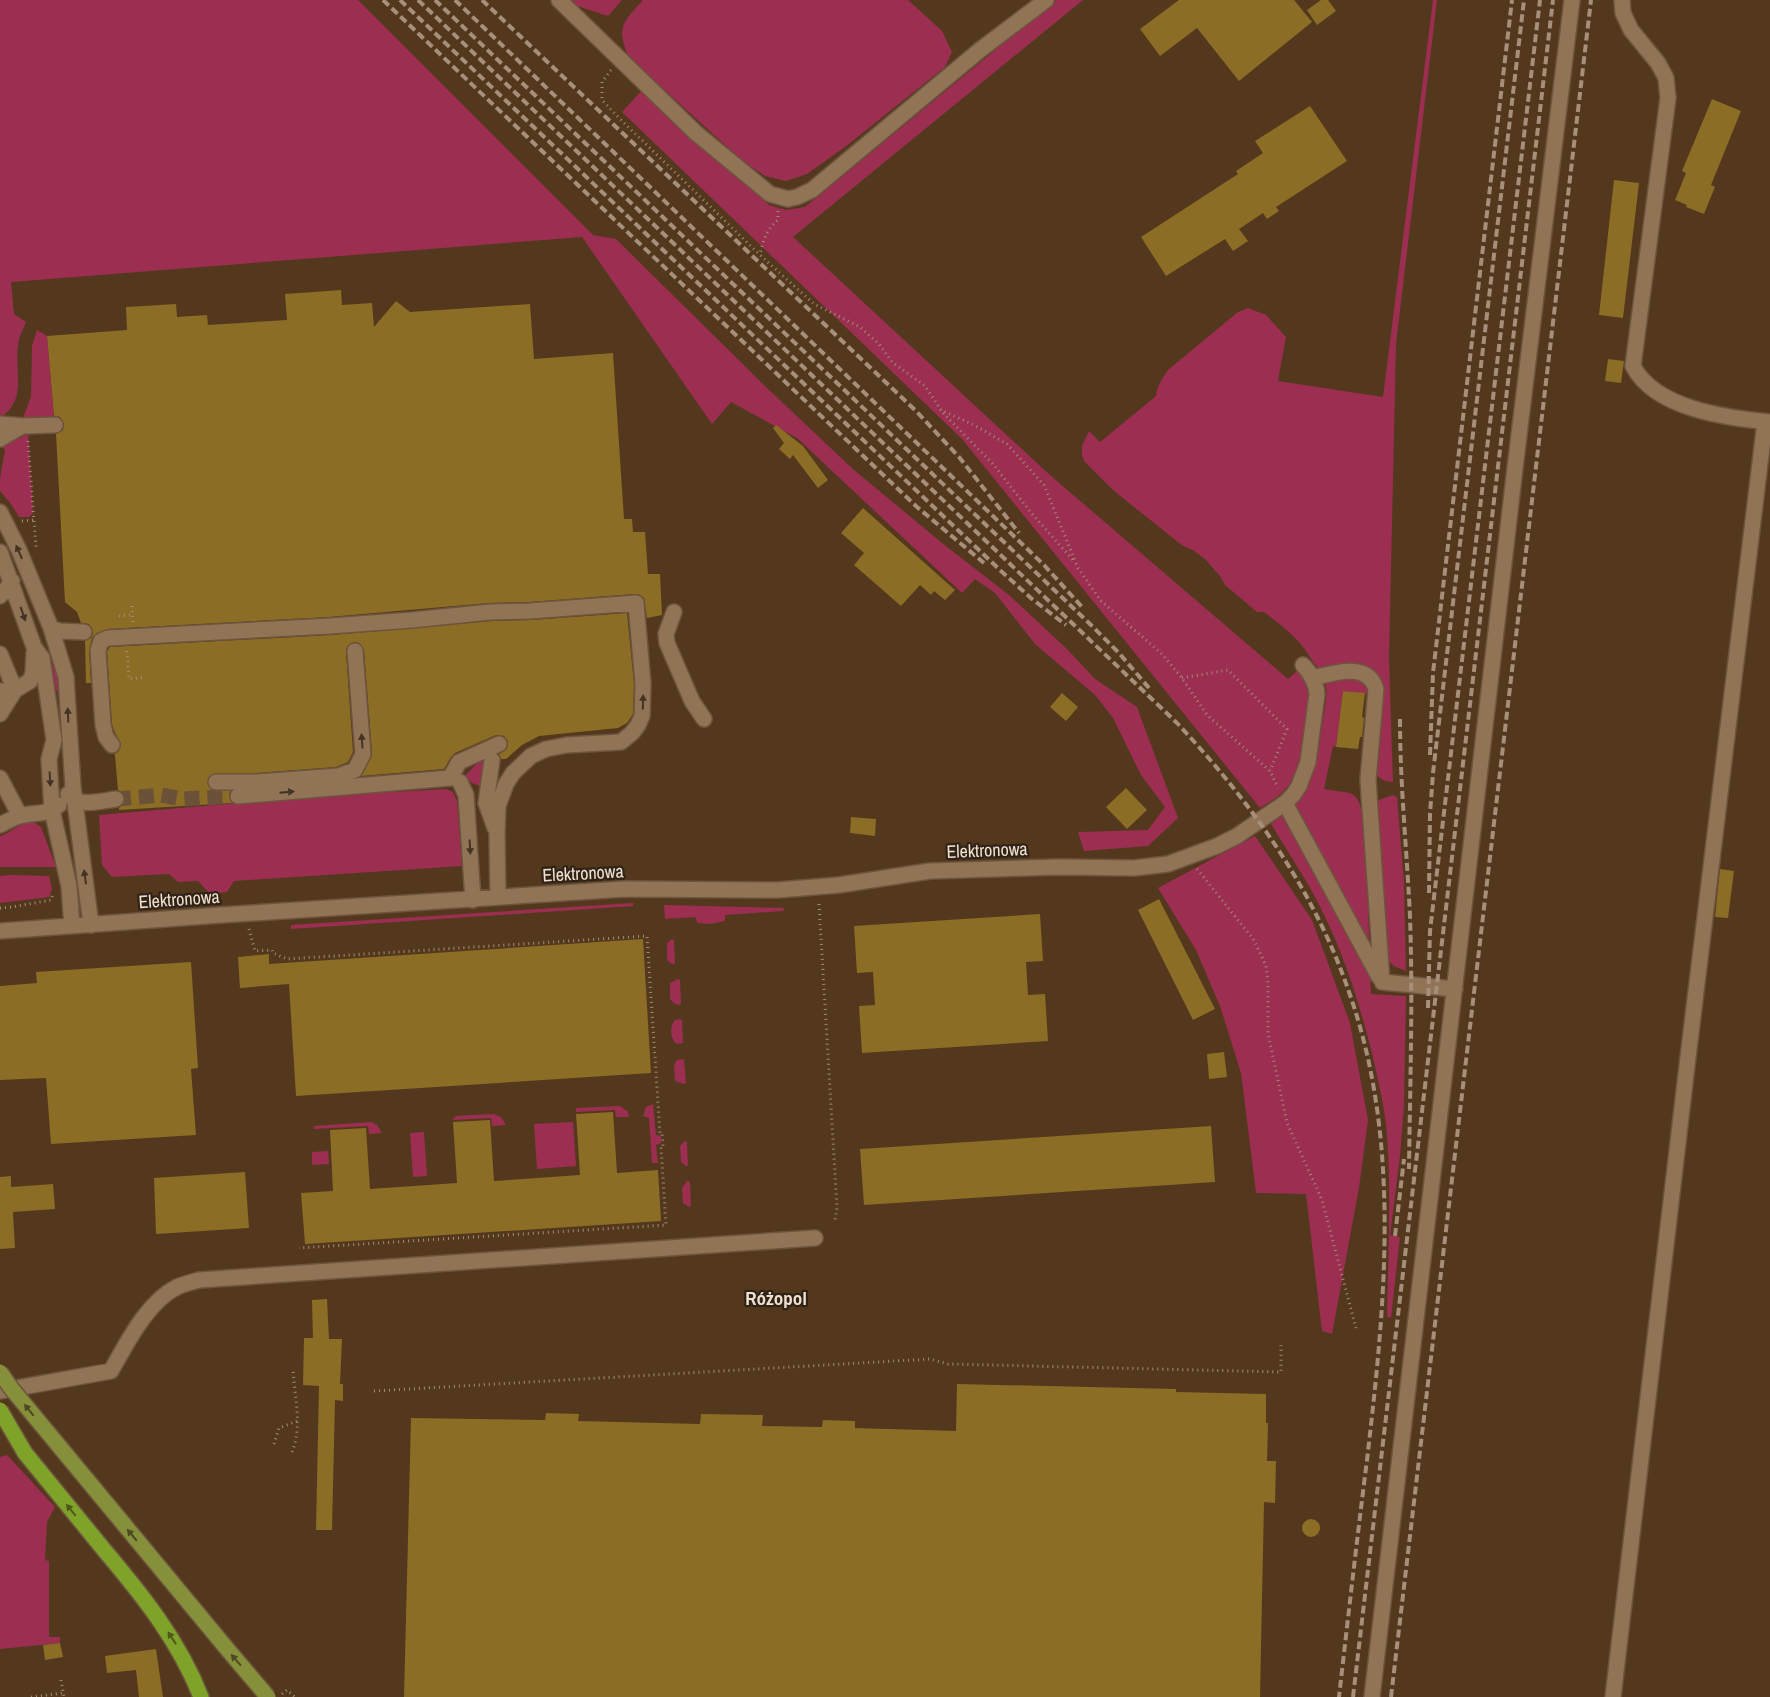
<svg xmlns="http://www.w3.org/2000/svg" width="1770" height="1697" font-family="'Archivo Narrow',sans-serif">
  <rect width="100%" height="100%" fill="#53381d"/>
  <path fill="#9c2e52" d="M0 0H358L593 235 616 239 767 388 854 470 942 543 1009 595 1067 649 1095 679 1137 707 1178 818 1148 846 1084 851 1078 832 1148 830 1165 807 1141 775 1113 718 1095 695 1035 644 995 593 975 579 962 593 797 438 731 402 712 424 582 237 11 282 14 314 26 322C23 329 19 337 18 345 14 371 28 400 0 418Z
    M570 0H622L608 16 577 6Z
    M643 0H908L942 31 952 52 945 67 845 147 807 174 786 181 765 176 745 163 629 58C616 28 622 23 643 0Z
    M1056 0H1083L793 237 1051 476 1288 679 1298 670C1301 674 1306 678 1307 682 1314 702 1303 762 1292 780 1285 793 1273 800 1260 808L962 439 622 112 642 90 769 205 786 210 805 207Z
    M1433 0H1437L1396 344 1389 658 1393 782C1384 782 1377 778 1375 770L1370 694 1343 691 1336 747 1333 746 1324 789C1355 795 1356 787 1365 821L1371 994 1406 996 1404 1106 1400 1156 1390 1235 1400 1237 1391 1318 1387 1317C1388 1253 1392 1188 1386 1124 1383 1100 1377 1076 1372 1053 1360 1006 1346 960 1325 917 1310 884 1288 853 1270 822 1311 797 1317 762 1323 718 1325 706 1329 691 1324 680 1321 671 1315 665 1310 657 1298 637 1282 626 1264 612H1257L1225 585 1220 576 1205 559 1193 550 1183 546 1114 491 1084 461 1082 455V446L1089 431 1100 442 1156 396C1157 386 1162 379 1168 370L1238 312 1248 308 1266 315 1286 337 1278 381 1383 397Z
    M37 330 47 336 54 418 35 419 23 418 31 397 32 346Z
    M28 434 33 513 29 517H19L11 504 0 491V478L5 450 2 446Z
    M54 660 61 688 57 692C51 684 49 669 54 660Z
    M480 760H487L480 786 472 783 465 776Z
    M446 789 453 792 457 801 462 866 234 881 227 892 210 894 198 881 178 882 169 874 112 877 102 865 99 815 320 796Z
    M1393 795 1397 797 1404 882 1406 971 1394 966 1387 960 1376 805 1379 800Z
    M32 821 41 827 56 867H0V836C12 833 19 822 32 821Z
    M1255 836 1312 920 1350 1023 1368 1120 1359 1188 1332 1334 1322 1331 1306 1194 1256 1193 1241 1073 1220 1006 1196 950 1158 888Z
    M11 875 49 876 52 889 49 897 0 903V876Z
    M633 903V906L291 929V925Z
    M664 905 784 908V909L783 911 725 915V921L711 924 697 923 696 917 665 919Z
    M672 939 674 940 675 964H672L667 960V943Z
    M678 979 680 980 681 1003 680 1005 675 1004 670 999V983Z
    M680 1019 682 1020 683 1043 677 1044C670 1040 669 1026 675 1020Z
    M683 1059H684L686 1083 684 1084 677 1082 675 1080 674 1065 677 1060Z
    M653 1104 656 1135 661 1136V1143L656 1145 658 1163H652L649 1118 643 1116 646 1107Z
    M620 1106 628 1112 629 1117H616L615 1110 576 1112V1108Z
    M494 1114 501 1117 506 1125 492 1126 491 1118 452 1120 456 1116Z
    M371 1122 377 1125 382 1133 369 1134 368 1126 314 1129V1126Z
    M573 1122 576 1166 537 1169 534 1124Z
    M424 1132 427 1176 413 1177 410 1133Z
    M685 1141 687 1142 688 1166H686L681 1162 680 1146Z
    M328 1151 329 1164 312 1165V1152Z
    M687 1181 690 1182 691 1205 689 1207 683 1203 682 1188Z
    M7 1455 55 1507 47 1522 45 1560 49 1561V1637H60V1643L0 1649V1457Z"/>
  <path fill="#8b6d25" d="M1179 0H1294L1312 22 1239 81 1197 28 1160 56 1140 29Z
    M1321 0H1328L1336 11 1317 25 1307 10Z
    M1712 99 1741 111 1711 185 1715 187 1704 214 1686 207 1687 205 1675 200 1686 173 1682 171Z
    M1310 106 1347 161 1276 207 1279 211 1267 219 1263 213 1239 229 1248 241 1233 251 1225 239 1166 276 1141 237 1238 174 1236 171 1263 153 1255 141Z
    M1614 180 1639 183 1623 318 1599 315Z
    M341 290 342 305 372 303 374 327 396 301 410 312 530 304 534 359 613 353 624 519H632L633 532H645L648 574H660L662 615 647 618 644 598 640 595 635 594 530 602 489 603 329 617 108 629 97 633 92 638 89 651 91 683H86L85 641 92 637 93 632 89 624 81 623 77 612 65 602 56 434 63 430 64 424 60 417 54 416 47 336 127 330 126 307 176 304 177 317 207 315 208 325 287 320 285 294Z
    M1608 359 1624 361 1621 383 1605 381Z
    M776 425 803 446 828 480 818 488 793 455 790 459 779 449 784 443 773 428Z
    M863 508 955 590 945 600 934 591 931 595 920 585 901 606 854 565 864 553 841 533Z
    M627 613 634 684 633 714 627 723 618 728 539 736 522 745 506 759H501L499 754 507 749 508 741 504 736 496 735 455 753 451 757 444 769 361 776 371 758 372 753 364 650 359 643 354 642 347 647 346 652 353 752 348 762 336 767 257 773H216L208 778V786L216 791H230L229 797 232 803 119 810V808L125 803V798L123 793 118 790 115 755 114 754 118 752 121 744 115 733 112 724 107 651 110 647 331 635 491 621 531 620Z
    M1343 691 1365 693 1362 717 1364 718 1362 737H1360L1358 749 1336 747Z
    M1062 693 1078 707 1066 721 1050 707Z
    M1126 788 1147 810 1127 829 1106 807Z
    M851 817 876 819 875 836 850 833Z
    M1720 869 1734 871 1728 918 1715 917Z
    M1159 899 1215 1009 1193 1020 1138 910Z
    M1040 914 1043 961 1026 962 1028 995 1045 994 1048 1041 862 1053 859 1006 875 1005 873 972 857 973 854 926Z
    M643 939 651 1073 296 1096 289 984 240 988 238 957 269 954V964Z
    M191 962 198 1068 191 1069 196 1135 51 1144 46 1078 0 1080V986L37 983 36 972Z
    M1224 1052 1227 1077 1209 1079 1207 1054Z
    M613 1112 617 1173 658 1170 661 1221 305 1244 301 1193 333 1191 330 1130 366 1128 370 1189 457 1183 453 1122 490 1120 494 1181 580 1175 576 1114Z
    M1211 1126 1215 1182 864 1205 860 1149Z
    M245 1172 249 1228 156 1234 154 1178Z
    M11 1176V1187L53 1184 55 1209 13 1212 15 1248 0 1249V1177Z
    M327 1299 329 1339H342L340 1384H343V1401L335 1400 332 1530H316L319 1386 303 1385 304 1338H313L312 1300Z
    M957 1384 1176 1389V1392L1266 1394V1423H1268L1267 1461H1276L1275 1503 1264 1502 1260 1697H404L411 1418 545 1420 546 1413 579 1414 578 1421 700 1424 701 1414 763 1415 762 1426 822 1427 823 1420 855 1421V1428L956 1431Z
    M1302 1528a9 9 0 1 1 18 0a9 9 0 1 1-18 0Z
    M60 1643 63 1657 45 1660 43 1645Z
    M156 1649 163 1697H139L136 1670 107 1673 105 1656Z"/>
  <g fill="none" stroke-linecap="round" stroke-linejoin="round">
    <path stroke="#6b5138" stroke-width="15" stroke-dasharray="15 8" stroke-linecap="butt" d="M116 799 161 795 183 799 238 796"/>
    <defs>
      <path id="minor" d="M559 0 696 133 770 194 788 199 797 197 812 190 980 50 1046 0
        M1622 0 1623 13 1631 30 1658 63 1666 78 1668 98 1633 366C1655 409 1727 418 1770 422
        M0 424 23 426 55 425
        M0 439 15 430 23 426
        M0 512 19 550 51 628 66 677 73 787 91 925
        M0 552 34 647 42 658 54 740 49 759 52 810 69 886 72 926
        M0 596 4 592 12 581
        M674 612 666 634 667 643 692 701 704 719
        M51 628 60 631 84 632
        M0 654 15 690 0 714
        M1313 678C1333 673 1368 661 1376 689L1368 780 1382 982
        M0 691 15 690 30 681 33 673 34 653
        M112 745 106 737 103 725 98 650 101 641 108 638 330 626 412 620 490 612 530 611 636 603 643 684 642 716 638 725 632 733 621 742 567 745 546 749 531 756 513 773 506 784 498 806 497 834 498 897
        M492 760 486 803 495 828
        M0 778 20 816
        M216 782H257L338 776 355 770 363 754 355 651
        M460 782 466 795 473 900
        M68 794C78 808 101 801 116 799
        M238 796 450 778 459 762 499 744
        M1285 803 1379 977
        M0 825C6 822 13 818 19 816 35 812 44 816 59 805
        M0 931 221 915 625 889 778 890 839 885 930 871 1059 867 1134 868 1168 864 1217 846 1237 836 1285 803 1293 795 1299 786 1308 762 1317 694C1316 682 1311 674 1303 665
        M1382 982 1455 989
        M0 1391 111 1371C127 1343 147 1302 177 1287 184 1284 192 1282 199 1280L815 1238
        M1372 1697 1515 468 1572 0
        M1613 1697 1686 1074 1765 422"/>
      <path id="highway" d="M25 1453C51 1485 78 1518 105 1551 143 1596 179 1641 201 1697"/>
    </defs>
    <use href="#minor" stroke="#6c553c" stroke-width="18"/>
    <use href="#highway" stroke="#6c553c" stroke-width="18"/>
    <path stroke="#a28c76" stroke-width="3" stroke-dasharray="1 4" stroke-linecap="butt" d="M611 70 602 82V100L617 116 760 255
      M778 211V220C766 230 763 240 760 255L814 304 860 327 879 344 892 362 925 386 941 410 974 425 1007 444 1044 485 1078 568 1101 601 1161 653 1182 678 1207 715 1270 771 1278 788
      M943 413 993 464 1033 515 1074 561
      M28 441 36 548
      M22 521 34 520
      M132 606 133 622
      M119 616 133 615
      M127 651 129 679 146 677
      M1182 678 1228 670 1287 729 1270 771
      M1197 869 1254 940 1266 966 1268 983V1033L1287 1123 1322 1200 1356 1328
      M819 904 837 1208 835 1221
      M0 908 12 907 51 900 53 893
      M249 929 255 951 272 950 273 953 287 959 647 936 660 1133H662L663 1146H661L666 1225 299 1248
      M374 1391 930 1359 948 1364 1281 1372V1345
      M274 1444 279 1428 297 1421
      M292 1452C303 1425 294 1396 293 1368
      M61 1680 64 1697
      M282 1694 287 1690 295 1697
      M31 1697 63 1693"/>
    <use href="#minor" stroke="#917356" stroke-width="15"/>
    <use href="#highway" stroke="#7fa328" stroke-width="15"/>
    <path stroke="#a6907b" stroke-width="4" stroke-dasharray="8 4" stroke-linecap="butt" d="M383 0 917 507 984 563
      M400 0 1001 571 1032 599 1066 625
      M418 0 1177 723C1250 801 1314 889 1349 992 1402 1142 1385 1305 1367 1460 1357 1539 1348 1618 1339 1697
      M435 0 1091 625 1119 653 1149 688
      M455 0 1044 565 1082 607
      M482 0 916 411 959 457 1019 533
      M1400 719C1400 786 1407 851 1410 917 1413 1001 1410 1085 1409 1169
      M1430 755 1433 673 1512 0
      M1429 893 1430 814 1433 773 1524 0
      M1428 1008 1430 931 1540 0
      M1395 1236 1404 1159
      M1353 1697 1553 0
      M1391 1697 1591 0"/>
    <defs>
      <path id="major-bridge" d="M0 1372 11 1388 228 1650 268 1697"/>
      <path id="highway-bridge" d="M0 1410 25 1453"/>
    </defs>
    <use href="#major-bridge" stroke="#6c553c" stroke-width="18" stroke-linecap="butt"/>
    <use href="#highway-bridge" stroke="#6c553c" stroke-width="18" stroke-linecap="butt"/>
    <use href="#major-bridge" stroke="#86903a" stroke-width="15"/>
    <use href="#highway-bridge" stroke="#7fa328" stroke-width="15"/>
  </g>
  <defs><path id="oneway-solid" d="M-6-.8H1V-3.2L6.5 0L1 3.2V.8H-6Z" transform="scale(1.25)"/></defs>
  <g fill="#433324">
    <use href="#oneway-solid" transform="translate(19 552) rotate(-114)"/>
    <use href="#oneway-solid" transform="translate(23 614) rotate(71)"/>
    <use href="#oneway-solid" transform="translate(643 702) rotate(-89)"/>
    <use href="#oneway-solid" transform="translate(68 715) rotate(-93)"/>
    <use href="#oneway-solid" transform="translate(362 741) rotate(-94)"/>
    <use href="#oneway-solid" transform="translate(50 779) rotate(87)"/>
    <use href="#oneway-solid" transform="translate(287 792) rotate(-5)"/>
    <use href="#oneway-solid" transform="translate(470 847) rotate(87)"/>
    <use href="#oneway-solid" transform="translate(85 877) rotate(-98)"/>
  </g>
  <g fill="#4d4923">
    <use href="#oneway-solid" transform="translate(29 1410) rotate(-129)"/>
    <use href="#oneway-solid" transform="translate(132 1535) rotate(-130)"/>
    <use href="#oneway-solid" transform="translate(236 1660) rotate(-131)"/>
  </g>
  <g fill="#4f561e">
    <use href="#oneway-solid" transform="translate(71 1510) rotate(-129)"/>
    <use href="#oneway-solid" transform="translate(172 1638) rotate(-123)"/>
  </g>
  <g text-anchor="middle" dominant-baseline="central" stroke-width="4.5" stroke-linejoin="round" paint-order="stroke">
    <g font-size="18" fill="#f1e0d0" stroke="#2f2317">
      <text transform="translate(987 850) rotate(-2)">Elektronowa</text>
      <text transform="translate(583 873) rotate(-3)">Elektronowa</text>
      <text transform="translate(179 899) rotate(-4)">Elektronowa</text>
    </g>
    <g font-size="19" font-weight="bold" fill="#f1e0d0" stroke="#2f2317">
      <text x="776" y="1298">Różopol</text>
    </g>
  </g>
</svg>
